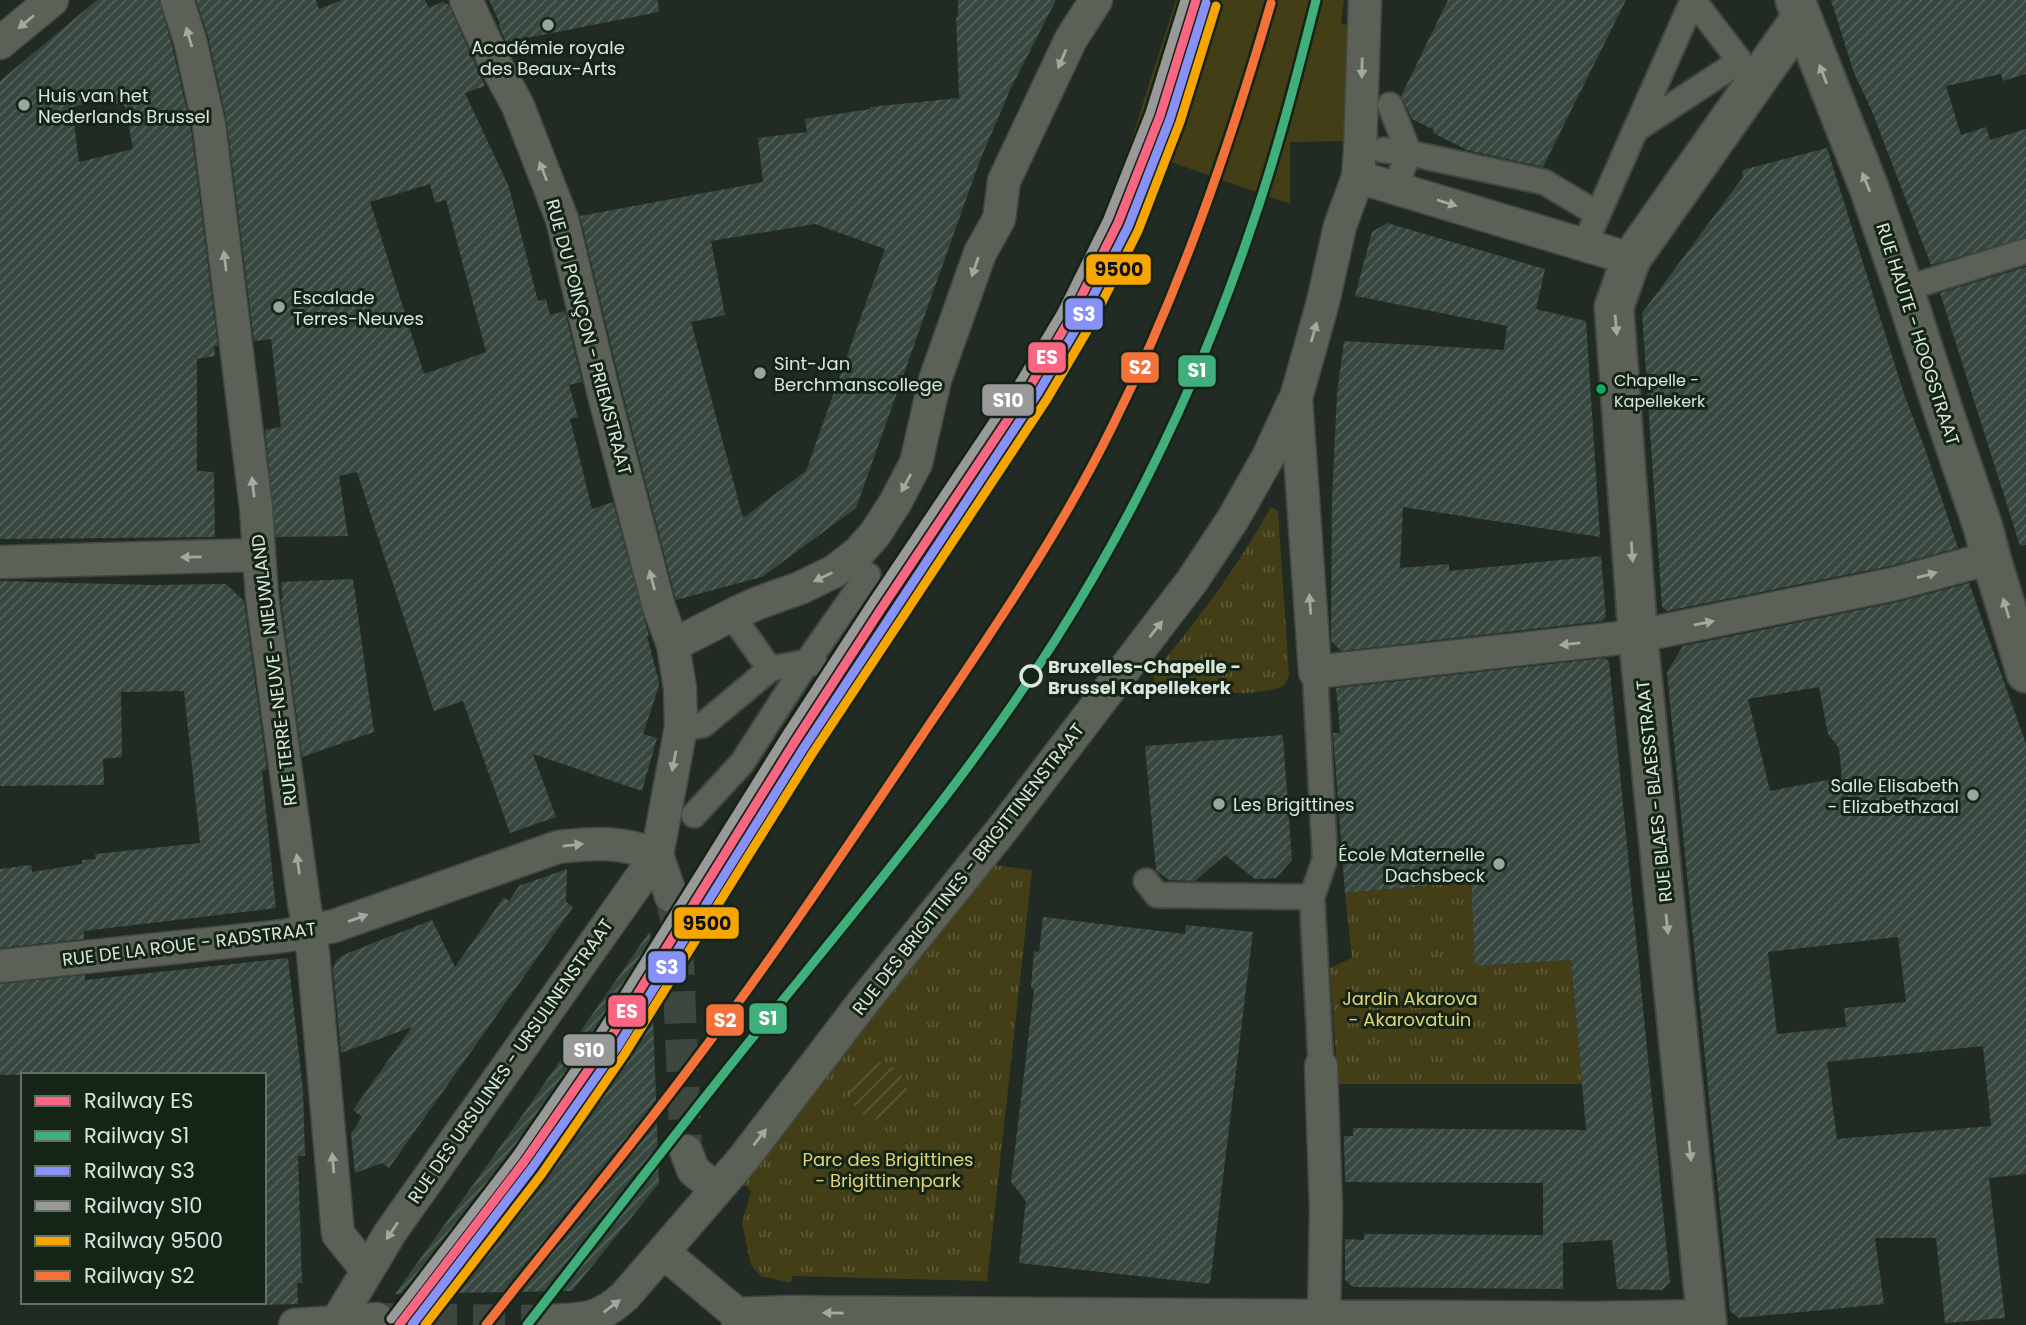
<svg xmlns="http://www.w3.org/2000/svg" width="2026" height="1325" font-family="Poppins,sans-serif">
  <defs>
    <pattern id="park-tufts" width="24" height="20" patternUnits="userSpaceOnUse" patternTransform="scale(1.75)"><rect width="24" height="20" fill="#443e16"/><path d="M3 7l-1-3M5 7V3M7 7l1-3M15 17l-1-3M17 17v-4M19 17l1-3" fill="none" stroke="#5e5a37"/></pattern>
    <pattern id="garden-furrows" width="10" height="10" patternUnits="userSpaceOnUse" patternTransform="scale(1.75)"><rect width="10" height="10" fill="#443e16"/><path d="M-1 1l2-2M0 10L10 0M9 11l2-2" fill="none" stroke="#5e5a37"/></pattern>
    <pattern id="building-hatch" width="6" height="6" patternUnits="userSpaceOnUse" patternTransform="scale(1.75)"><rect width="6" height="6" fill="#374740"/><path d="M-1 1l2-2M0 6l6-6M5 7l2-2" fill="none" stroke="#53625b"/></pattern>
  </defs>
  <rect width="100%" height="100%" fill="#212b23"/>
  <path fill="#443e16" d="M1176 0H1344L1341 24 1350 25 1347 141 1290 142V204L1129 147Z"/>
  <path fill="url(#park-tufts)" d="M1271 507 1278 511 1289 675C1288 678 1286 683 1284 685 1271 697 1178 693 1156 693L1153 673C1198 621 1237 567 1271 507Z
    M986 864 1032 870 987 1281 792 1276 791 1283 761 1276 751 1265 742 1223 751 1191 742 1183Z
    M1471 882 1475 966 1571 960 1582 1084H1338L1330 968 1352 958 1345 893Z"/>
  <path fill="url(#garden-furrows)" d="M875 1062C904 1063 919 1095 896 1114L888 1112 879 1120C843 1115 840 1071 875 1062Z"/>
  <path fill="url(#building-hatch)" fill-rule="evenodd" d="M97 0H159L172 45 191 128 218 346H214L215 356 197 359V471L214 472 215 537 0 539V81ZM98 101H108L125 106 133 149 79 162 72 107Z
    M196 0H316L319 9 342 0H425L429 8 442 2 449 5 485 86 465 93 509 187 538 301 546 299 550 315 565 311 582 382 569 385 578 417 570 419 592 509 613 502 649 636H647L659 682 658 689 643 734 657 738 642 791 533 754 556 817 510 833 463 701 434 711 357 472 339 476 348 536 276 537 265 430 281 427 271 339 254 341 227 123 208 36ZM430 184 435 203 446 200 486 352 424 374 370 202Z
    M489 0H658L659 12 506 42 498 24 501 26Z
    M958 0H1056L1010 90 979 163 856 508 762 577 676 600 621 387 580 216 763 182 758 138 807 132 805 119 870 109V107L959 98 956 17H958ZM815 224 885 249 806 471 743 518 691 322 725 315 711 241Z
    M1448 0H1626L1543 167 1467 150 1433 133 1434 130 1412 119 1401 96Z
    M1831 0H2026V74L2003 81 2001 74 1946 86 1961 135 1986 127 1990 140 2026 129V237L1931 265 1871 109 1854 73Z
    M1827 148 1904 394 1925 449 1958 548 1890 566 1667 611 1662 607 1642 313 1743 177 1742 170Z
    M1387 223 1545 269 1536 309 1586 321 1600 537 1403 507 1400 568 1449 564V571L1601 556 1606 617 1602 621 1341 651 1331 641 1332 499 1337 394 1344 341 1504 350 1507 326 1355 296 1372 232Z
    M2026 267V545L2020 546 1940 293Z
    M353 579 374 732 302 757 281 599H283L281 582Z
    M0 581 152 585 226 584 244 601 267 769 262 771 276 908 84 931V939L0 948V869L31 865 32 872 82 864V860L96 859 95 854 200 843 184 691 121 692 122 757 103 759 104 785 0 786Z
    M1969 583 2026 744V1174L1989 1178 2005 1318 1945 1323 1936 1238H1875L1884 1304 1739 1318 1730 1311 1667 672 1683 646 1898 602ZM1819 687 1828 734 1839 748 1842 777 1770 791 1748 699ZM1898 937 1906 1002 1844 1008 1846 1027 1777 1034 1768 952ZM1983 1046 1991 1126 1837 1139 1827 1062Z
    M1605 658 1609 662 1670 1282 1662 1290 1617 1289 1612 1240 1563 1243V1289L1353 1287 1345 1280V1239L1364 1240V1234L1543 1235V1183L1345 1182 1344 1136H1353V1128L1586 1130 1571 960 1475 966 1471 882 1345 893 1333 733H1340L1336 688Z
    M1281 735 1283 737 1292 860 1276 878 1255 879 1225 855 1195 881 1169 880 1159 873 1156 870 1145 746Z
    M567 869 566 902 573 907 389 1168 382 1163 355 1173 351 1134 362 1117 353 1110 412 1027 341 1053 333 970 335 963 340 957 348 953 432 920 455 967 504 897 509 901 519 886Z
    M1043 917 1185 934 1186 925 1253 932 1210 1284 1019 1263 1026 1201 1011 1182 1034 990 1031 987 1034 951 1039 952Z
    M650 931 659 1183 572 1291 395 1294 510 1133Z
    M288 958 303 1090 305 1156H298L302 1283H297L298 1304 264 1305V1075H0V984L85 975V980Z"/>
  <g fill="none" stroke-linecap="round" stroke-linejoin="round">
    <path stroke="#3d473f" stroke-width="32" stroke-dasharray="32 16" stroke-linecap="butt" d="M671 896 676 919 686 1151
      M377 1319 547 1321"/>
    <defs>
      <path id="pedestrian" d="M1390 105 1409 153 1400 175
        M1635 130 1740 61 1693 0
        M1383 150 1409 153 1544 182 1598 214
        M1591 230 1693 0
        M1904 289 2026 251
        M740 627 770 669 807 662 815 663
        M1315 672 1325 859 1312 897 1321 1066
        M691 727 703 725 770 669
        M694 815 742 763 807 662 868 575
        M1146 881 1157 895 1312 897"/>
      <path id="minor" d="M177 0 190 40 209 125 256 508 262 597 304 903 313 953 338 1234 367 1270
        M1365 0 1360 150 1358 177 1340 226 1323 302 1296 398 1315 672 1638 636 1894 584 1991 558
        M0 43 52 0
        M1358 177 1631 259
        M0 562 259 555
        M673 645 734 614 758 603 800 588 835 571 859 552 875 534 895 503 916 463 935 380 980 253 999 219 1004 181 1071 39 1096 0
        M657 855 671 896
        M0 966 283 936 334 926 558 847C596 843 620 841 657 855
        M1321 1066 1326 1209 1324 1316
        M686 1151 693 1170 716 1189
        M663 1252 737 1314 738 1325
        M737 1314 785 1312 1594 1318 1706 1316
        M547 1321C582 1319 598 1321 625 1296L744 1158 864 1001 1001 831 1192 581 1233 519 1268 457 1293 403
        M295 1325 377 1319
        M335 1325 390 1233 657 855 681 727 680 688 673 645 659 607 603 391 562 219 518 106 496 65 466 0"/>
      <path id="tertiary" d="M1795 0 1869 188 1904 289 1947 422 1983 527 1991 558 2026 673
        M1707 1325 1638 636 1614 307 1631 259 1801 18"/>
    </defs>
    <use href="#pedestrian" stroke="#404841" stroke-width="28"/>
    <use href="#minor" stroke="#404841" stroke-width="35"/>
    <use href="#tertiary" stroke="#404841" stroke-width="42"/>
    <use href="#pedestrian" stroke="#5b6157" stroke-width="24"/>
    <use href="#minor" stroke="#5b6157" stroke-width="32"/>
    <use href="#tertiary" stroke="#5b6157" stroke-width="38"/>
    <defs>
      <path id="rail-1" d="M399 1325 524 1162 607 1043 794 743 881 609 1029 388 1071 317 1118 223 1160 116 1196 0"/>
      <path id="rail-2" d="M527 1325C609 1220 690 1114 774 1011 888 871 1004 733 1094 576 1157 467 1209 352 1249 234 1276 157 1296 79 1316 0"/>
      <path id="rail-3" d="M412 1325 532 1168 616 1049 803 749 1038 393 1080 322 1128 227 1170 119 1206 3"/>
      <path id="rail-4" d="M391 1319 516 1156 598 1037 785 737 872 603 1020 382 1062 312 1108 219 1150 113 1185 0"/>
      <path id="rail-5" d="M425 1325 541 1175 624 1055 812 754 1047 399 1090 326 1138 231 1180 122 1216 6"/>
      <path id="rail-6" d="M486 1325C555 1237 627 1152 694 1062 774 957 847 847 921 737 989 636 1059 535 1113 425 1180 290 1229 148 1271 3"/>
    </defs>
    <use href="#rail-1" stroke="#142517" stroke-width="14"/>
    <use href="#rail-2" stroke="#142517" stroke-width="14"/>
    <use href="#rail-3" stroke="#142517" stroke-width="14"/>
    <use href="#rail-4" stroke="#142517" stroke-width="14"/>
    <use href="#rail-5" stroke="#142517" stroke-width="14"/>
    <use href="#rail-6" stroke="#142517" stroke-width="14"/>
    <use href="#rail-1" stroke="#fa6682" stroke-width="9"/>
    <use href="#rail-2" stroke="#40af7c" stroke-width="9"/>
    <use href="#rail-3" stroke="#8791f7" stroke-width="9"/>
    <use href="#rail-4" stroke="#999" stroke-width="9"/>
    <use href="#rail-5" stroke="#f7a600" stroke-width="9"/>
    <use href="#rail-6" stroke="#f4723a" stroke-width="9"/>
  </g>
  <defs><path id="oneway-solid" d="M-6-.8H1V-3.2L6.5 0L1 3.2V.8H-6Z" transform="scale(1.75)"/></defs>
  <g fill="#a1aaa0">
    <use href="#oneway-solid" transform="translate(26 22) rotate(140)"/>
    <use href="#oneway-solid" transform="translate(189 37) rotate(-106)"/>
    <use href="#oneway-solid" transform="translate(1062 59) rotate(113)"/>
    <use href="#oneway-solid" transform="translate(1362 68) rotate(91)"/>
    <use href="#oneway-solid" transform="translate(1823 74) rotate(-111)"/>
    <use href="#oneway-solid" transform="translate(543 171) rotate(-111)"/>
    <use href="#oneway-solid" transform="translate(1866 182) rotate(-112)"/>
    <use href="#oneway-solid" transform="translate(1447 203) rotate(17)"/>
    <use href="#oneway-solid" transform="translate(225 261) rotate(-97)"/>
    <use href="#oneway-solid" transform="translate(975 267) rotate(109)"/>
    <use href="#oneway-solid" transform="translate(1616 325) rotate(85)"/>
    <use href="#oneway-solid" transform="translate(1314 332) rotate(-74)"/>
    <use href="#oneway-solid" transform="translate(906 483) rotate(118)"/>
    <use href="#oneway-solid" transform="translate(253 487) rotate(-97)"/>
    <use href="#oneway-solid" transform="translate(1632 552) rotate(86)"/>
    <use href="#oneway-solid" transform="translate(191 557) rotate(179)"/>
    <use href="#oneway-solid" transform="translate(1927 575) rotate(-15)"/>
    <use href="#oneway-solid" transform="translate(823 577) rotate(154)"/>
    <use href="#oneway-solid" transform="translate(652 580) rotate(-105)"/>
    <use href="#oneway-solid" transform="translate(1310 604) rotate(-94)"/>
    <use href="#oneway-solid" transform="translate(2006 608) rotate(-107)"/>
    <use href="#oneway-solid" transform="translate(1704 623) rotate(-12)"/>
    <use href="#oneway-solid" transform="translate(1156 629) rotate(-52)"/>
    <use href="#oneway-solid" transform="translate(1570 644) rotate(174)"/>
    <use href="#oneway-solid" transform="translate(674 761) rotate(101)"/>
    <use href="#oneway-solid" transform="translate(573 845) rotate(-6)"/>
    <use href="#oneway-solid" transform="translate(298 864) rotate(-98)"/>
    <use href="#oneway-solid" transform="translate(358 918) rotate(-20)"/>
    <use href="#oneway-solid" transform="translate(1667 924) rotate(84)"/>
    <use href="#oneway-solid" transform="translate(760 1137) rotate(-52)"/>
    <use href="#oneway-solid" transform="translate(1690 1151) rotate(84)"/>
    <use href="#oneway-solid" transform="translate(333 1163) rotate(-95)"/>
    <use href="#oneway-solid" transform="translate(392 1231) rotate(124)"/>
    <use href="#oneway-solid" transform="translate(612 1306) rotate(-37)"/>
    <use href="#oneway-solid" transform="translate(833 1313) rotate(-179)"/>
  </g>
  <g fill="#9aa59b" stroke="#142517" stroke-width="2.5">
    <circle cx="548" cy="25" r="7"/>
    <circle cx="24" cy="105" r="7"/>
    <circle cx="279" cy="307" r="7"/>
    <circle cx="760" cy="373" r="7"/>
    <circle cx="1973" cy="795" r="7"/>
    <circle cx="1219" cy="804" r="7"/>
    <circle cx="1499" cy="864" r="7"/>
  </g>
  <circle fill="#0daf5c" stroke="#142517" stroke-width="2.5" cx="1601" cy="389" r="6"/>
  <circle fill="#142517" stroke="#dbe6dc" stroke-width="3.5" cx="1031" cy="676" r="10"/>
  <g text-anchor="middle" dominant-baseline="central" stroke-width="6" stroke-linejoin="round" paint-order="stroke">
    <g font-size="16" fill="#dbe6dc" stroke="#142517" text-anchor="start">
      <text x="1614" y="380">Chapelle -<tspan x="1614" dy="21">Kapellekerk</tspan></text>
    </g>
    <g font-size="18" fill="#dbe6dc" stroke="#142517" text-anchor="start">
      <text x="548" y="47" text-anchor="middle">Académie royale<tspan x="548" dy="21">des Beaux-Arts</tspan></text>
      <text x="38" y="95">Huis van het<tspan x="38" dy="21">Nederlands Brussel</tspan></text>
      <text x="293" y="297">Escalade<tspan x="293" dy="21">Terres-Neuves</tspan></text>
      <text x="774" y="363">Sint-Jan<tspan x="774" dy="21">Berchmanscollege</tspan></text>
      <text x="1959" y="785" text-anchor="end">Salle Elisabeth<tspan x="1959" dy="21">- Elizabethzaal</tspan></text>
      <text x="1233" y="804">Les Brigittines</text>
      <text x="1485" y="854" text-anchor="end">École Maternelle<tspan x="1485" dy="21">Dachsbeck</tspan></text>
    </g>
    <g font-size="18" fill="#dbe6dc" stroke="#142517">
      <text transform="translate(1918 334) rotate(72)">RUE HAUTE - HOOGSTRAAT</text>
      <text transform="translate(589 337) rotate(75)">RUE DU POINÇON - PRIEMSTRAAT</text>
      <text transform="translate(274 670) rotate(-97)">RUE TERRE-NEUVE - NIEUWLAND</text>
      <text transform="translate(1654 791) rotate(-96)">RUE BLAES - BLAESSTRAAT</text>
      <text transform="translate(968 869) rotate(-52)">RUE DES BRIGITTINES - BRIGITTINENSTRAAT</text>
      <text transform="translate(189 944) rotate(-7)">RUE DE LA ROUE - RADSTRAAT</text>
      <text transform="translate(510 1061) rotate(-55)">RUE DES URSULINES - URSULINENSTRAAT</text>
    </g>
    <g font-size="18" font-weight="bold" fill="#dbe6dc" stroke="#142517" text-anchor="start">
      <text x="1048" y="666">Bruxelles-Chapelle -<tspan x="1048" dy="21">Brussel Kapellekerk</tspan></text>
    </g>
    <g font-size="18" fill="#e4d372" stroke="#142517">
      <text x="1410" y="998">Jardin Akarova<tspan x="1410" dy="21">- Akarovatuin</tspan></text>
      <text x="888" y="1159">Parc des Brigittines<tspan x="888" dy="21">- Brigittinenpark</tspan></text>
    </g>
  </g>
  <g stroke="#142517" stroke-width="2.5">
    <rect x="1085" y="253" width="67" height="33" rx="7" fill="#f7a600"/>
    <rect x="1064" y="297" width="40" height="34" rx="7" fill="#8791f7"/>
    <rect x="1027" y="341" width="40" height="33" rx="7" fill="#fa6682"/>
    <rect x="1120" y="351" width="40" height="33" rx="7" fill="#f4723a"/>
    <rect x="1177" y="354" width="40" height="34" rx="7" fill="#40af7c"/>
    <rect x="981" y="383" width="54" height="34" rx="7" fill="#999"/>
    <rect x="673" y="906" width="67" height="34" rx="7" fill="#f7a600"/>
    <rect x="647" y="950" width="40" height="34" rx="7" fill="#8791f7"/>
    <rect x="607" y="994" width="40" height="34" rx="7" fill="#fa6682"/>
    <rect x="748" y="1002" width="40" height="33" rx="7" fill="#40af7c"/>
    <rect x="705" y="1003" width="40" height="34" rx="7" fill="#f4723a"/>
    <rect x="562" y="1033" width="54" height="34" rx="7" fill="#999"/>
  </g>
  <g font-size="19" text-anchor="middle" font-weight="bold" fill="#fff">
    <text x="1084" y="321">S3</text>
    <text x="1047" y="364">ES</text>
    <text x="1140" y="374">S2</text>
    <text x="1197" y="377">S1</text>
    <text x="1008" y="407">S10</text>
    <text x="667" y="974">S3</text>
    <text x="627" y="1018">ES</text>
    <text x="768" y="1025">S1</text>
    <text x="725" y="1027">S2</text>
    <text x="589" y="1057">S10</text>
  </g>
  <g font-size="19" text-anchor="middle" font-weight="bold" fill="#111">
    <text x="1119" y="276">9500</text>
    <text x="707" y="930">9500</text>
  </g>
  <rect x="21" y="1073" width="245" height="231" fill="#142517" stroke="#647266" stroke-width="2"/>
  <rect x="35" y="1096" width="35" height="10" fill="#fa6682" stroke="#647266" stroke-width="2"/>
  <text x="84" y="1108" font-size="21" fill="#dbe6dc">Railway ES</text>
  <rect x="35" y="1131" width="35" height="10" fill="#40af7c" stroke="#647266" stroke-width="2"/>
  <text x="84" y="1143" font-size="21" fill="#dbe6dc">Railway S1</text>
  <rect x="35" y="1166" width="35" height="10" fill="#8791f7" stroke="#647266" stroke-width="2"/>
  <text x="84" y="1178" font-size="21" fill="#dbe6dc">Railway S3</text>
  <rect x="35" y="1201" width="35" height="10" fill="#999999" stroke="#647266" stroke-width="2"/>
  <text x="84" y="1213" font-size="21" fill="#dbe6dc">Railway S10</text>
  <rect x="35" y="1236" width="35" height="10" fill="#f7a600" stroke="#647266" stroke-width="2"/>
  <text x="84" y="1248" font-size="21" fill="#dbe6dc">Railway 9500</text>
  <rect x="35" y="1271" width="35" height="10" fill="#f4723a" stroke="#647266" stroke-width="2"/>
  <text x="84" y="1283" font-size="21" fill="#dbe6dc">Railway S2</text>
</svg>
